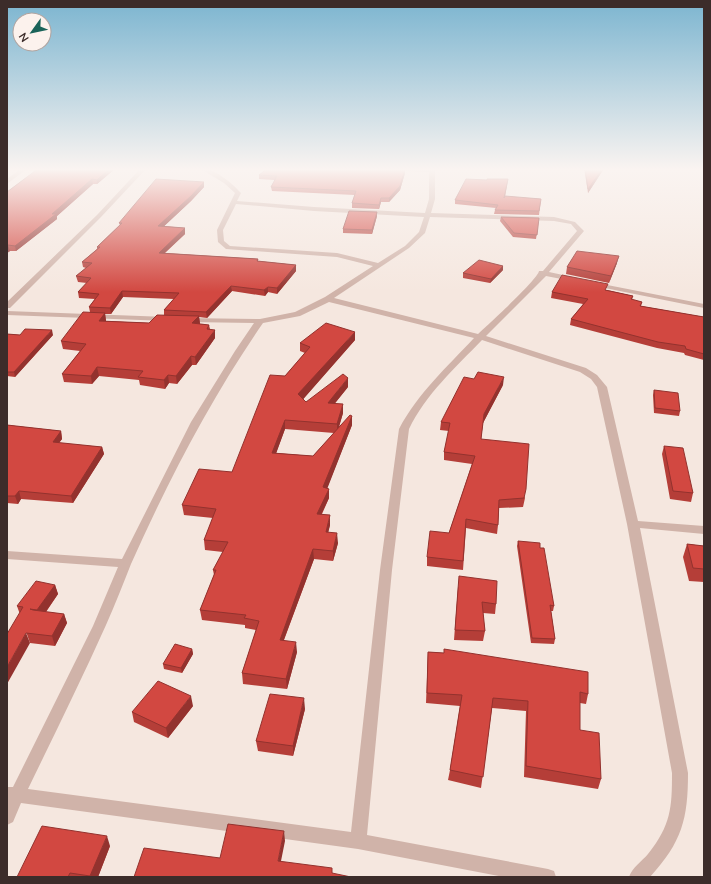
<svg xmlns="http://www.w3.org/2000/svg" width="711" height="884" font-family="Mulish,sans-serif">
  <rect width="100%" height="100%" fill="#f5e7df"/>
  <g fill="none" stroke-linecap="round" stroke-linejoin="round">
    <path fill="#d0b3a9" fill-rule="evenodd" d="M22 168H28L7 184V179Z
      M141 168H147L101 217 10 308H7V302L97 215Z
      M199 168C214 168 231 182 241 193L237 201 314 207 425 213 429 199V172L380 170 377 168H435V199L431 213 554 217 575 222 584 231 549 272 577 278V282L546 276 486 336 586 368 597 375 607 387 638 521 704 526V534L640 528 688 773C688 819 682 842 650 877H629C632 868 642 861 648 854 671 825 672 808 672 773L627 524 597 387 591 379 580 372 482 340C455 368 426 394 409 429L392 570 367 835 548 869 554 871 556 877H504L358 849 21 803 13 822 7 825V787H13L93 626 118 567 7 559V551L122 559 191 422 235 351 254 323 187 322 183 320 184 318 260 319 295 312 325 297 373 266 337 257 226 249 218 242 217 230 235 193 224 183ZM236 204 314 211 424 217 419 232 405 246 378 263 337 253 230 246 224 241 223 230ZM430 217 554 221 571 224 577 231 543 271H539C538 279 488 325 478 334L334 298 409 248 425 233ZM329 302 474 338C447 367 418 393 399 429L380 570 351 832 28 789C54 735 81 681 106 625 115 605 123 584 131 564 168 481 211 398 263 323L300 316Z
      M592 282 704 304V308L595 286H592Z
      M7 311 167 317 171 319 167 321 7 315Z"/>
  </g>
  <path fill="#b53e38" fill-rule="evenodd" d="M39 168H116L97 184H93L57 216V219L16 251H10L7 253V192Z
    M584 168H603V170L588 193Z
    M405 169V173L400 190 389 202H381L379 209 352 208V203L355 195 272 191 271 187 275 180 259 179V175Z
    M508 179 505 197 541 199 539 215 494 214 495 210 496 208 455 204V200L487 180Z
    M204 182V187L191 201 164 226 185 228V234L165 253 258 259V261L296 265V271L277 294 268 292 265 296 232 291 207 318 199 317 200 324 209 325 210 329 215 338 196 365H192L177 384 169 383 165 389 140 385 139 380 99 376 92 384 64 382 62 374 80 351 63 349 61 341 90 312 89 307 95 299 79 298 78 292 87 283 78 282 76 276 86 268 83 267 82 262 97 249V247L120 225 119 223ZM123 297 174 299 164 310V315L149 323 106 321 105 314H111Z
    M377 216 372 234 343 233V229Z
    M501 217 539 218 536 239 513 237 500 221Z
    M617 263 609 283 566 274 567 267Z
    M503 270 490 283 463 278V273Z
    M607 290 633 296 632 300 642 302 641 306 704 317V360L685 355 684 353 657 348 570 325 571 319 583 304 551 298 552 292Z
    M7 334 20 335H53L15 377 7 376Z
    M355 340 303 399 306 402 348 387 335 403 343 413 339 427 352 416V425L327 488 329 498 322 514 330 525 328 532 338 543 333 561 314 559 284 640 297 652 287 689 243 684 242 673 256 630 245 628V625L202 620 200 610 214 575 213 570 223 552 205 550 204 540 213 518 184 515 182 505 232 472 285 376 305 353 300 351V343ZM285 429 334 433 313 456 276 453Z
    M503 385 483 423 481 439 525 498 523 507 499 508 498 525 497 534 466 528 463 570 427 566V557L449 533 472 464 444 460V452L449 431 440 430 441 422Z
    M654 390 680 411 679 416 654 413 653 395Z
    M7 425 61 431 62 439 59 443 102 447 104 454 73 503 21 499 18 504 7 503Z
    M664 446 693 493 691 502 670 499 662 454Z
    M518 541 540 548 554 606 553 611H551L555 639 554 644 531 643 517 546Z
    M687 544 704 546V582L689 581 683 557Z
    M55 585 58 594 46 612 64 614 67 623 55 646 30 643 17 606Z
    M458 587 496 604 495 614 483 613 485 631 483 641 454 640Z
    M192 649 193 654 182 673 164 669 163 664Z
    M444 649 588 694 586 704 580 703V730L601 779 598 789 524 777 526 711 492 708 481 788 448 780 450 770 460 706 426 703 428 652 444 653Z
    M193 706 168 738 134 722 132 712Z
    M305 709 293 756 258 751 256 741Z
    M110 846 98 877H17Z"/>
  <path fill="#93322e" d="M110 168H116L97 184V180Z
    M603 168V170L588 193V189Z
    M405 169V173L400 190 389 202V198Z
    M92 179 93 184 57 216V219L16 251 15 246Z
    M204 182V187L191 201 159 231 158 226Z
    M381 198V202L379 209V205Z
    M377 212V216L372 234V230Z
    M185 228V234L159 258V253Z
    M8 245 10 251 7 253V246Z
    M619 256 617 263 609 283 611 276Z
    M296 265V271L277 294V288Z
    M503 266V270L490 283 491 279Z
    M231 286 232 291 207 318 206 312Z
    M268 287V292L265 296 264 290Z
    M122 291 123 297 111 314 110 308Z
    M105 313 106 321H99Z
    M199 316 200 324 192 323Z
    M52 330 53 335 15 377 14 372Z
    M215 330V338L196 365 195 357Z
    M355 332V340L299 404 298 394Z
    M191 356 192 365 177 384 176 376Z
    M97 367 99 376 92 384 91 376Z
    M168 375 169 383 165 389 164 380Z
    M504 377 503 385 483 423 480 447 484 414Z
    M348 378V387L328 412V403Z
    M343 404V413L337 433V424Z
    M352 416V425L324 497 323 487Z
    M285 420V429L273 462 272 453Z
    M61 431 62 439 54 449 53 442Z
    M102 447 104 454 73 503 71 496Z
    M329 489V498L317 523V514Z
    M19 491 21 499 18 504 15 496Z
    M330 515V525L326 542V532Z
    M337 533 338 543 333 561V551Z
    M313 549 314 559 280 650V640Z
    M55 585 58 594 40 620 37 610Z
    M64 614 67 623 55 646 52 636Z
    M26 633 30 643 7 684V667Z
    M296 642 297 652 287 689 286 679Z
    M192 649 193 654 182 673 181 668Z
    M191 696 193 706 168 738 166 728Z
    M304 698 305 709 293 756V746Z
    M284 831 285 841 279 871 278 861Z
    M107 836 110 846 98 877H91L90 876Z"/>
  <path fill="#d24841" stroke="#93322e" d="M39 168H110L97 180 92 179 52 214H56L15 246 8 245 7 246V192Z
    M268 168H386L405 169 400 186 389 198H381L379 205 352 203 356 191 271 187 277 176 259 175Z
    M585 168H603L588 189Z
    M156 179 204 182 191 196 158 226 185 228 159 253 258 259 257 261 296 265 277 288 268 287 264 290 231 286 206 312 164 310 179 293 122 291 110 308 89 307 99 294 78 292 91 278 76 276 92 263 82 262 100 247H97L122 223H119Z
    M466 179 487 180V179H508L504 198 505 196 541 199 539 211 495 210 498 205 455 200Z
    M349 211 377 212 372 230 343 229Z
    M501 217 539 218 537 235 514 233Z
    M577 251 619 256 611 276 567 267Z
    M479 260 503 266 491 279 463 273Z
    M562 275 608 284 605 290 633 296 631 299 642 302 640 306 704 317V354L686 349 685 346 658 342 571 319 588 299 552 292Z
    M83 312 105 313 99 321 149 323 157 315 199 316 192 323 209 325 207 329 215 330 195 357 191 356 176 376 168 375 164 380 138 377 143 371 97 367 91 376 62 374 86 344 61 341Z
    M326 323 355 332 298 394 306 402 343 374 348 378 328 403 343 404 337 424 285 420 272 453 313 456 350 415 352 416 323 487 329 489 317 514 330 515 326 532 337 533 333 551 313 549 280 640 296 642 286 679 242 673 259 621 244 618 246 615 200 610 216 570H213L228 542 204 540 216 509 182 505 199 469 232 472 270 375 285 376 310 347 300 343Z
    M25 329 52 330 14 372H7V334L20 335Z
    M478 372 504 377 484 414 481 439 529 444 526 489 524 498 499 500 498 525 466 519 463 561 427 557 430 531 449 533 475 456 444 452 450 423 441 422 464 377 474 379Z
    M654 390 678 393 680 411 655 408Z
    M7 425 61 431 53 442 102 447 71 496 19 491 15 496H7Z
    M664 446 683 448 693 493 673 491Z
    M518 541 540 543V548H544L554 606 550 605 555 639 532 638Z
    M687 544 704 546V569L693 568Z
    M459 576 497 581 496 604 482 602 485 631 455 630Z
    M36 581 55 585 37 610 30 609 33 610 64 614 52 636 26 633 7 667V634L23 607 17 606Z
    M175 644 192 649 181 668 163 664Z
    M444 649 588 672V694L580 692V730L599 733 601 779 526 766 528 701 493 698 483 777 450 770 462 695 427 693 428 652 444 653Z
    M158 681 191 696 166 728 132 712Z
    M270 694 304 698 293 746 256 741Z
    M228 824 284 831 278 861 332 868V873L351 877H134L144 848 220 858Z
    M42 826 107 836 90 876 70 873 68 877H17Z"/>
  <linearGradient id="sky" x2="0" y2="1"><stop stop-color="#7cb5d0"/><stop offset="0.58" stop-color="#faf4f1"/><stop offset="1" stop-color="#faf4f1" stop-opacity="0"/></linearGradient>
  <rect width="711" height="292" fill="url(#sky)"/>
  <rect width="711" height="884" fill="none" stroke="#3c2c2a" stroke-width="16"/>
  <g transform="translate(32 32) rotate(237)"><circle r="19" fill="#fcf2ed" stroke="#afa39f"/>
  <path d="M0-3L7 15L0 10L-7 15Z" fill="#1a6359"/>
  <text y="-6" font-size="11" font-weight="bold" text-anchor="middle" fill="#3c2c2a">N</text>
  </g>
</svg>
